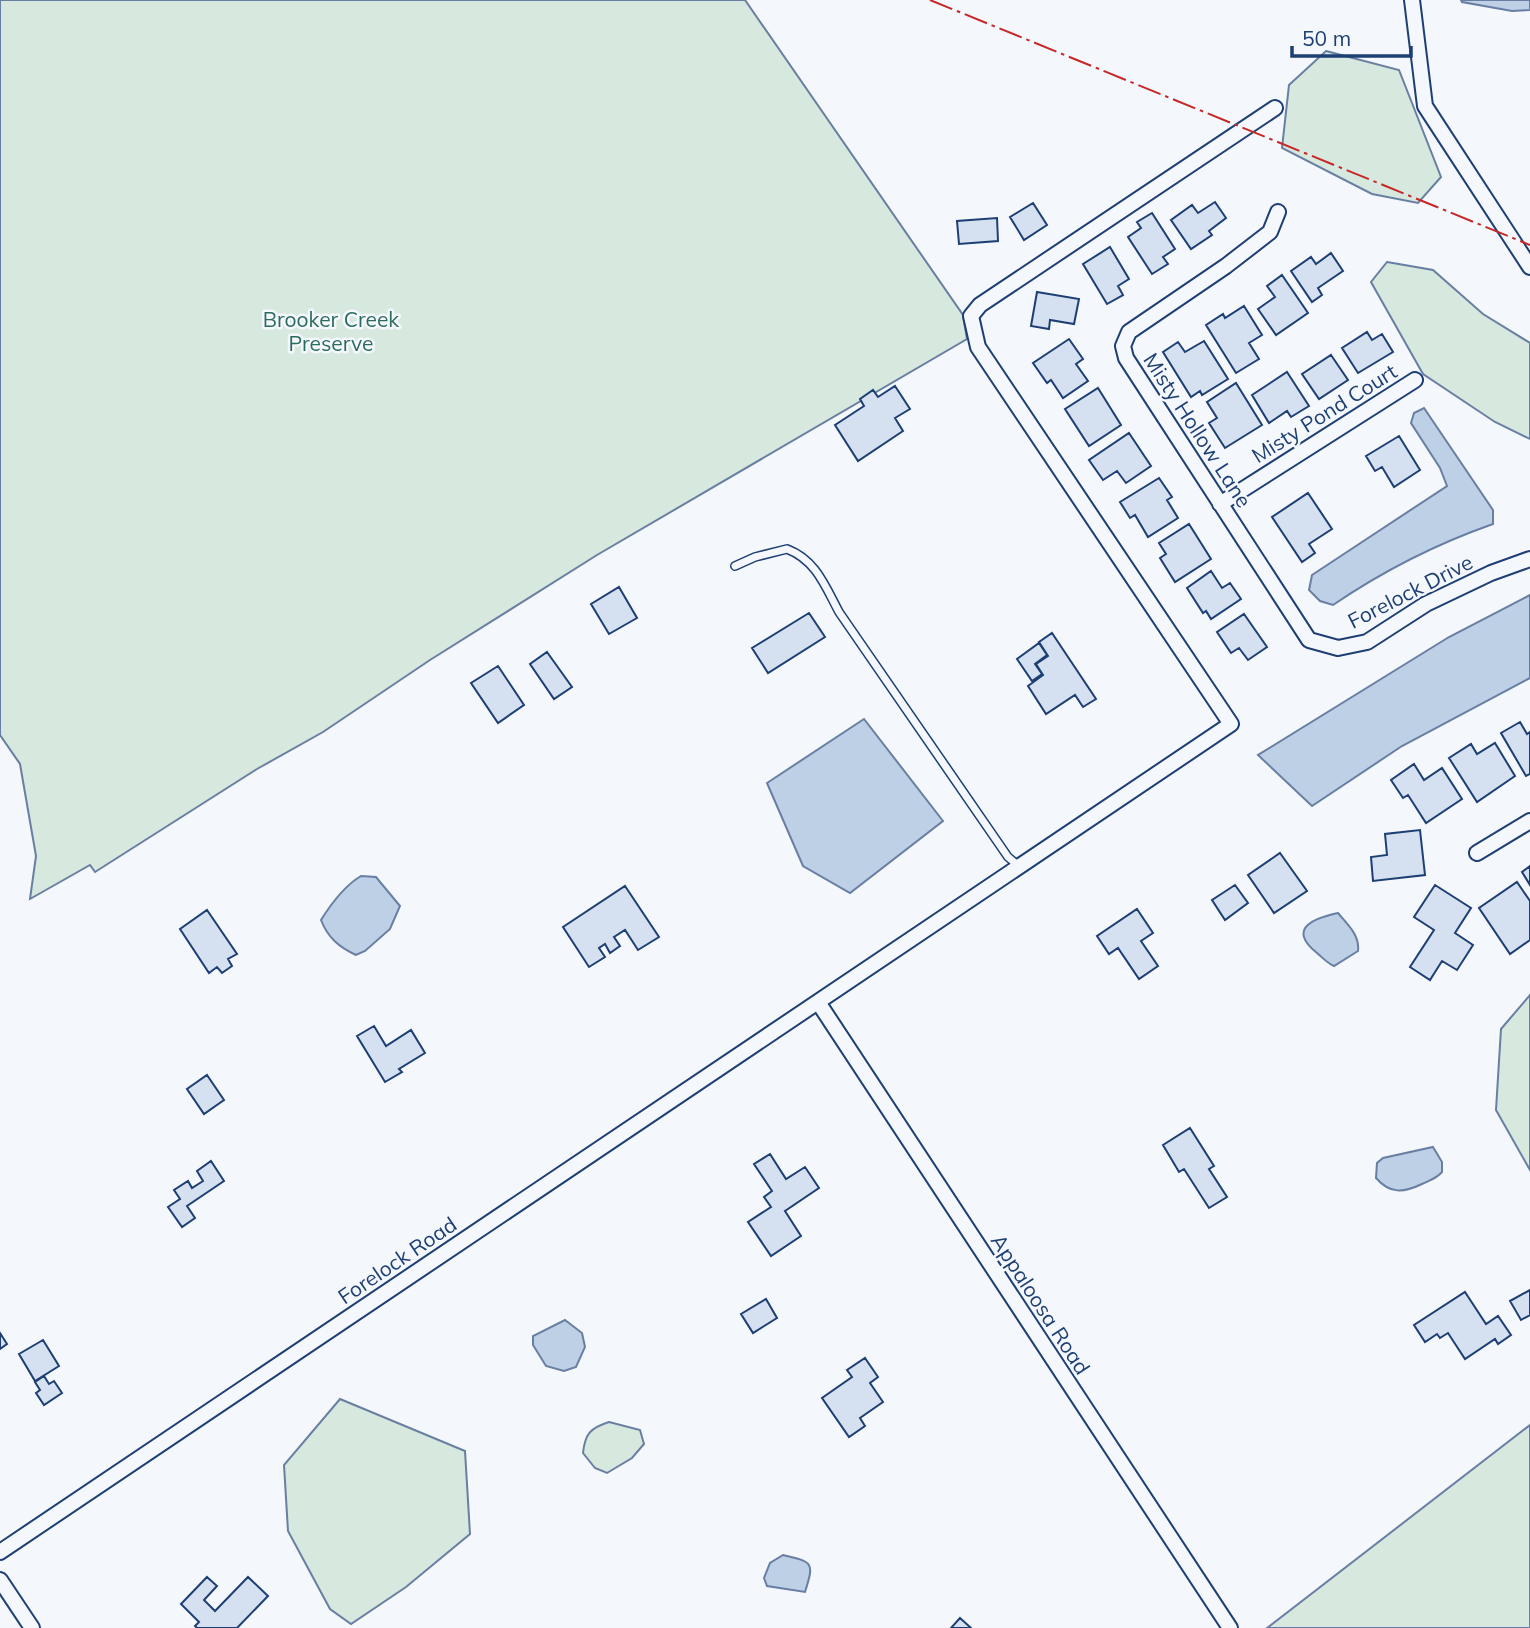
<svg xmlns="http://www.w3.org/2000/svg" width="1530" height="1628" font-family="Mulish,sans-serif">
  <rect width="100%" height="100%" fill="#f4f7fb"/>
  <path fill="#d7e8df" stroke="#687fa3" stroke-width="2" d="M0 0H745L963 315 967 339 597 555 430 660 323 732 257 769 95 872 90 865 30 899 36 856 20 764 0 735Z
    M1326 51 1399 70 1441 177 1418 203 1372 194 1282 148 1289 85Z
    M1387 262 1433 270 1483 314 1530 343V439L1495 422 1423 374 1371 282Z
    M1530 995V1170L1496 1110 1501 1029Z
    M340 1399 465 1451 470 1534 406 1587 351 1624 330 1609 288 1531 284 1465Z
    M609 1422 640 1430 644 1444 632 1458 607 1473 595 1468 583 1453C585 1434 590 1428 609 1422Z
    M1530 1425V1628H1267Z"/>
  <path fill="#bed0e5" stroke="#687fa3" stroke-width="2" d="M1461 0H1530V10L1512 11 1462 2Z
    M1424 408 1493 510V524C1436 544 1383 571 1333 605L1320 601 1309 590 1312 575 1447 486 1440 468 1411 423 1414 413Z
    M1530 595V678L1402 746 1312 806 1258 755 1449 637Z
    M864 719 943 821 850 893 803 866 767 783Z
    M361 876 376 877 400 906 390 929 365 951 356 955C339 947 328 938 321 920 331 904 344 886 361 876Z
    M1338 913C1347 924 1360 935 1358 951L1334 966C1327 963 1323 958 1317 953 1286 928 1315 918 1338 913Z
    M1433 1147 1442 1162V1172C1436 1179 1430 1180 1422 1184 1403 1193 1390 1194 1376 1178L1377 1163 1383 1158Z
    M565 1320 582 1333 585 1347 576 1367 564 1371 546 1366 533 1345V1336Z
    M783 1555C814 1562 814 1563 805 1592L767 1586 764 1578 770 1563Z"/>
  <path fill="#d5e0f0" stroke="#1d3f73" stroke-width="2" d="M1215 202 1226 218 1209 231 1212 235 1191 249 1171 220 1192 205 1198 213Z
    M1033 203 1047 225 1024 240 1010 217Z
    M1152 213 1175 249 1163 257 1168 264 1152 274 1128 237 1141 228 1137 222Z
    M997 218 998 241 959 244 957 221Z
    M1110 247 1129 279 1118 286 1123 295 1107 304 1083 264Z
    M1331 253 1343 271 1318 288 1322 295 1312 302 1291 271 1311 257 1316 264Z
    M1282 275 1308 313 1276 335 1258 309 1275 297 1267 286Z
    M1037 292 1079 299 1074 324 1050 320 1049 329 1031 326Z
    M1244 306 1262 335 1249 343 1259 359 1236 373 1206 325 1223 314 1225 318Z
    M1367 332 1372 340 1382 334 1393 352 1358 373 1342 348Z
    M1069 339 1083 359 1076 364 1088 381 1063 398 1051 380 1047 383 1033 363Z
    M1204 341 1228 379 1202 395 1200 391 1191 397 1163 352 1178 342 1185 352Z
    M1331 355 1348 380 1319 399 1302 374Z
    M1287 372 1309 406 1291 417 1287 411 1269 423 1252 395Z
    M1236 383 1262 425 1225 448 1209 423 1217 418 1207 402Z
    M895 386 910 409 895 418 903 431 858 461 835 425 864 406 860 399 873 390 878 397Z
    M1098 388 1121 425 1089 446 1065 409Z
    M1129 433 1151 466 1126 483 1117 471 1103 480 1089 460Z
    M1399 436 1420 470 1394 487 1382 467 1375 471 1366 456Z
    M1159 478 1172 497 1167 500 1178 518 1148 537 1135 515 1130 518 1120 502Z
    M1308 493 1332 529 1309 544 1315 553 1302 562 1272 517Z
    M1189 524 1211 559 1175 582 1160 558 1166 554 1159 543Z
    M1211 571 1222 588 1230 583 1241 599 1211 619 1206 611 1203 613 1187 588Z
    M619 587 637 618 609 634 591 604Z
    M809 613 825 637 768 673 752 648Z
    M1244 614 1267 647 1248 660 1239 648 1231 653 1217 632Z
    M1052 633 1096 699 1083 707 1075 695 1046 714 1028 686 1043 675 1036 664 1048 656 1039 642Z
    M1039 643 1047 655 1035 664 1042 674 1032 681 1017 659Z
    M547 652 572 687 554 699 530 664Z
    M498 666 524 705 498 723 471 683Z
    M1520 722 1527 734 1530 732V774L1526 776 1501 733Z
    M1495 743 1515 776 1477 802 1449 758 1471 744 1477 754Z
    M1414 764 1424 780 1442 768 1462 799 1426 823 1408 795 1403 798 1391 780Z
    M1420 830 1425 875 1373 881 1371 857 1387 855 1385 834Z
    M1280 853 1307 891 1274 913 1248 875Z
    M1530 866V885L1522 872Z
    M1517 882 1530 901V940L1510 954 1479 908Z
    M1235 885 1248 903 1225 920 1212 900Z
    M1435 885 1471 908 1455 933 1473 945 1457 970 1442 961 1430 980 1410 967 1434 930 1414 917Z
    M625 886 659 937 638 950 625 930 614 937 620 946 610 953 605 944 599 948 605 957 589 967 563 927Z
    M1137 909 1153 933 1141 941 1158 966 1139 979 1118 948 1109 954 1097 936Z
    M207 910 237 954 228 959 232 966 222 973 217 967 209 973 180 929Z
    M374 1026 386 1046 411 1030 425 1053 399 1069 402 1072 385 1082 357 1036Z
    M207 1075 224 1100 204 1114 187 1089Z
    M1190 1128 1214 1166 1209 1169 1227 1197 1209 1208 1184 1169 1179 1172 1163 1145Z
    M770 1154 786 1179 805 1167 819 1188 785 1211 801 1236 771 1256 748 1222 771 1207 764 1197 772 1191 754 1164Z
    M211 1161 224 1181 187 1206 195 1218 182 1227 168 1207 180 1199 174 1190 188 1181 192 1188 203 1181 197 1171Z
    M1530 1290V1315L1521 1320 1510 1301Z
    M1465 1292 1486 1324 1498 1316 1511 1335 1498 1344 1495 1339 1465 1359 1448 1333 1440 1338 1437 1334 1425 1342 1414 1325Z
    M766 1299 777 1318 753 1333 741 1314Z
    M0 1333 7 1344 0 1349Z
    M43 1340 59 1366 35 1381 19 1354Z
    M865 1358 878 1377 870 1383 883 1402 860 1418 865 1426 849 1437 822 1398 852 1377 847 1370Z
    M44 1376 49 1384 54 1381 62 1393 44 1405 36 1393 40 1390 35 1382Z
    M207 1577 217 1586 204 1600 215 1611 248 1577 268 1596 237 1628H197L195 1626 199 1622 181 1604Z
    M960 1618 971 1628H951Z"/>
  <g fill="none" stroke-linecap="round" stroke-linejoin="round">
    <defs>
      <path id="service" d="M735 566 755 557 787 549C816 560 825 586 839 612L1008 857 1019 866"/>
      <path id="minor" d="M1412 0 1425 106 1530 267
        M1278 212 1270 232 1226 266 1129 332 1123 346 1126 358 1309 640 1338 648 1367 642 1426 604 1491 573 1530 559
        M1220 504 1415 380
        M1477 853 1530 821
        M818 1002 1230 1628
        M0 1552 1231 724 978 347 971 316 980 305 1275 108
        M0 1580 32 1628"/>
    </defs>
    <use href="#service" stroke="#1d3f73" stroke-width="10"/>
    <use href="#minor" stroke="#1d3f73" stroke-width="18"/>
    <use href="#service" stroke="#f4f7fb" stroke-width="7"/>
    <use href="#minor" stroke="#f4f7fb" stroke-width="14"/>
    <path stroke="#c62828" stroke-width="2" stroke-dasharray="24 5 3.5 5" stroke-linecap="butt" d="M930 0 1530 245"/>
  </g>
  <g text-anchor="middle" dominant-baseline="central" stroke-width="5" stroke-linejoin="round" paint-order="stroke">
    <g font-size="21" fill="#2c6c60" stroke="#f4f7fb">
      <text x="331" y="319">Brooker Creek<tspan x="331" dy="24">Preserve</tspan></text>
    </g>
    <g font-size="21" fill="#1d3f73" stroke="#f4f7fb">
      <text transform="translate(1324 413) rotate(-32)">Misty Pond Court</text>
      <text transform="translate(1198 430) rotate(57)">Misty Hollow Lane</text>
      <text transform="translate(1410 591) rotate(-27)">Forelock Drive</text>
      <text transform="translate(397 1260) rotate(-34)">Forelock Road</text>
      <text transform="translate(1041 1304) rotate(57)">Appaloosa Road</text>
    </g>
  </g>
  <path d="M1292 46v10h119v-10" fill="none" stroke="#1d3f73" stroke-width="3.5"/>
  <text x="1302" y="46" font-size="21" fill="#1d3f73" stroke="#f4f7fb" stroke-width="5" paint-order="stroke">50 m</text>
</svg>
